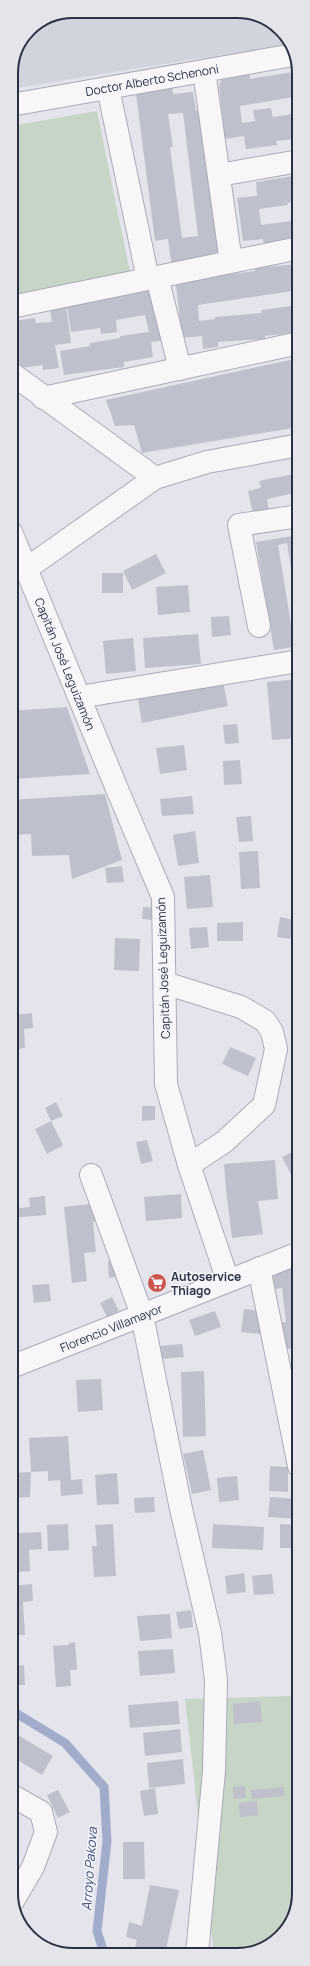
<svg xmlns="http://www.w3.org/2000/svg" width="310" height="1966" font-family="Manrope,sans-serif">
  <rect width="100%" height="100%" fill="#e4e5ec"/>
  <path fill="#d2d4dd" d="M73 11 253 13 284 32 289 44 11 89V73L29 29Z"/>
  <path fill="#c6d5c5" d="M97 111 131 277 11 301V126Z
    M299 1686V1893L284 1934 241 1955H214L185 1699 290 1696Z"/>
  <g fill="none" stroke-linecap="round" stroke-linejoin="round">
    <path stroke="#a0acca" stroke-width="9" d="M11 1710 65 1743 104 1787 107 1841 97 1931 104 1953"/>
  </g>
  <path fill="#bec0cb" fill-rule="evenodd" d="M299 71V96L240 106 242 123 255 121 253 110 271 108 273 119V117L299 113V150H295L294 139 276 141 277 145 246 149 244 136 225 139 219 85 223 77 250 74V79Z
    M172 81 173 94 193 92 196 111 208 110 226 251 214 253 215 263 172 268 168 239 155 241 135 86ZM183 113 198 236 182 238 170 147H173L168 114Z
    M299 175V202L287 203 288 205 259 209 261 225 292 221 291 219 299 218V244L264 251 263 239 243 241 237 198 257 196 256 182Z
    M299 264V290L198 305 199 321 215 319V317L262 313 261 310 299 305V332L265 336V339L218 342V347L203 349 202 336 182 338 175 276 224 275 255 271V268Z
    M158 286 168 340 151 342 153 357 124 362V367L64 375 60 351 90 346V343L120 338V336L149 332 145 315 116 320 117 332 101 334 100 328 71 332 67 306 96 301V298Z
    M66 306 71 343 55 345 59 368 43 370V365L20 368 18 356H14L11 353V342H16L13 321 35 318 36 323 52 322 50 308Z
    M299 358V427L142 453 134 425 115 426 106 400Z
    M299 473V492L267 499 269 511 253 514 248 491 261 488 259 481Z
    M299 535V568L291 569 287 543 278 545 292 630 299 629V646L274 650 256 542Z
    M156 554 166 573 132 590 123 571Z
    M102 573H123V593H102Z
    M188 585 190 612 158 615 156 587Z
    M229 616 231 635 212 637 211 617Z
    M198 634 201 664 145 668 143 638Z
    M133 638 136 671 106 674 103 641Z
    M299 679V738L272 740 267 682Z
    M223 682 228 706 142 723 138 699Z
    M67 707 90 774 11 779V711Z
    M237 724 239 743 225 744 223 725Z
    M184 745 187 770 160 774 156 748Z
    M240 760 242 784 224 785 223 761Z
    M105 794 122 860 72 879 69 855 32 856 31 834 11 835V800Z
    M192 796 194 814 162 816 160 799Z
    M251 816 253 841 239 842 236 817Z
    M195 831 199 863 178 866 173 835Z
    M258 851 260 888 241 889 239 852Z
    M122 866 124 882 107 883 105 868Z
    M210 875 213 907 187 909 184 877Z
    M143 907 157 908 156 920 142 919Z
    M280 917 299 921V940L277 937Z
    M243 922V941H217V923Z
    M207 927 209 947 191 949 189 928Z
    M115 938 140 939 139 971 114 970Z
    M32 1013 33 1028 24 1029 25 1048 11 1050V1031L16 1030 14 1015Z
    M230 1047 256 1058 248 1076 222 1064Z
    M56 1102 63 1116 51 1121 45 1108Z
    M142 1106H155V1120L142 1121Z
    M51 1121 63 1145 47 1154 35 1129Z
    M147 1140 153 1161 141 1164 136 1142Z
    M299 1149V1183L296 1184 282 1157Z
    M275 1160 278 1199 258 1201 263 1234 232 1238 226 1190 224 1164Z
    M181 1194 182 1218 146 1221 144 1197Z
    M45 1196 46 1215 11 1218V1209L30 1207 29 1198Z
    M99 1203 101 1220 93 1222 96 1252 84 1253 87 1281 72 1283 64 1207Z
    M120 1259 121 1276 109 1278 108 1261Z
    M295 1265 299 1286V1348L284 1349 281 1323 286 1322 282 1288 275 1289 272 1268Z
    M49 1284 51 1301 34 1303 32 1285Z
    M112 1297 119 1311 107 1317 100 1303Z
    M244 1309 263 1311 260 1334 241 1332Z
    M215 1311 221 1327 195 1336 189 1320Z
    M182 1344 184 1357 161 1359 159 1346Z
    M299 1354V1372H297L295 1355Z
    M204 1371 206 1436 183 1437 181 1372Z
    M101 1379 103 1410 78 1412 76 1380Z
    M68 1436 71 1480 82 1479 83 1494 61 1496 60 1480 48 1481V1471L31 1472 29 1438Z
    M203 1450 211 1490 192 1494 183 1454Z
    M270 1466 288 1467V1492L269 1491Z
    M31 1472 30 1497 11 1498V1473Z
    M117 1473 119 1504 97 1505 95 1475Z
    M237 1476 239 1500 219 1502 217 1478Z
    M154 1497 155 1512 135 1513 134 1498Z
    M270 1497 298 1499 297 1519 268 1517Z
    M68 1524 69 1550 48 1551 47 1525Z
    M113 1524 116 1576 94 1577 92 1546H97L95 1525Z
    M213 1524 264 1527 263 1550 212 1548Z
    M280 1524 299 1525V1548H280Z
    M41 1532 42 1549 29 1550 30 1571 16 1572 13 1533Z
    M244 1573 246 1592 227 1594 225 1576Z
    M272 1574 274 1594 254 1595 252 1576Z
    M32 1584 33 1601 23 1602 25 1635H11V1586Z
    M299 1584V1609L296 1610 293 1585Z
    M191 1610 193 1627 179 1629 176 1612Z
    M170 1614 172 1638 140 1641 137 1616Z
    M75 1642 77 1670H70L71 1686 56 1687 53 1646 68 1645 69 1643Z
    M173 1649 175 1673 140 1676 138 1651Z
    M24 1665 25 1685H11V1666Z
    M178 1701 180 1724 130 1728 128 1705Z
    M260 1701 262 1722 234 1724 233 1704Z
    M180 1729 182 1752 145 1756 143 1733Z
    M11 1731 53 1756 42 1775 11 1756Z
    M183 1759 185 1784 149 1788 147 1763Z
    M245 1786 246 1798 234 1799 233 1787Z
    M283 1787 284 1796 252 1799 251 1790Z
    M155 1788 158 1814 144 1816 140 1791Z
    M58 1790 70 1812 58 1818 47 1795Z
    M257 1801 258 1815 240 1817 239 1803Z
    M123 1842H144L145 1879H123Z
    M150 1885 179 1890 165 1954 135 1948 137 1940 126 1937 129 1922 142 1926Z"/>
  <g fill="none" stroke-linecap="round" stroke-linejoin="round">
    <defs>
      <path id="minor" d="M204 71 231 262
        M108 88 148 279
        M11 105 293 55
        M219 175 299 161
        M157 277 180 369
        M11 307 299 248
        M11 373 155 478
        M43 398 299 343
        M11 532 117 789 163 897 166 1084 189 1165 228 1281
        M26 569 155 478 207 462 299 445
        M259 626 239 525 299 516
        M79 697 299 661
        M165 983 241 1007 265 1021 272 1032 276 1049 264 1105 224 1142 189 1165
        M91 1175 142 1315 181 1509 210 1633 216 1680 214 1771 197 1954
        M259 1268 299 1466
        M11 1367 299 1253
        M11 1795 41 1812 46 1832 33 1867 13 1901"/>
    </defs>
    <use href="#minor" stroke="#a9abb6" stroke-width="24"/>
    <use href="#minor" stroke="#f7f7fa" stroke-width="22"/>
  </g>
  <defs>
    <symbol id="supermarket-disc" viewBox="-11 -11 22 22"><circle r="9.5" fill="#cc554e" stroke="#f4f5f9"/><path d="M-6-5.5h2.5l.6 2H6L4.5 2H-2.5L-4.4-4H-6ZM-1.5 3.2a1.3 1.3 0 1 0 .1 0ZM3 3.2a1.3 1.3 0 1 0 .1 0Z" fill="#fff"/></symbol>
  </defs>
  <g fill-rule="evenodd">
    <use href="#supermarket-disc" x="146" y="1272" width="22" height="22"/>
  </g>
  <g text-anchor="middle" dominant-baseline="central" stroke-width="3" stroke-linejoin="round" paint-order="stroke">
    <g font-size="12" fill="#2c3044" stroke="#f4f5f9">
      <text transform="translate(152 80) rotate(-10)">Doctor Alberto Schenoni</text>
      <text transform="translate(65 664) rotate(68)">Capitán José Leguizamón</text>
      <text transform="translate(163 968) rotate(-92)">Capitán José Leguizamón</text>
      <text transform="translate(111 1328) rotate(-22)">Florencio Villamayor</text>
    </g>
    <g font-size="12" font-weight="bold" fill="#2c3044" stroke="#f4f5f9" text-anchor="start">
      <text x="171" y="1276">Autoservice<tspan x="171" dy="14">Thiago</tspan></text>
    </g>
    <g font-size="13" font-style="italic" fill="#364677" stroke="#f4f5f9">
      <text transform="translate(89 1869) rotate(-86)">Arroyo Pakova</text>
    </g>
  </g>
  <path d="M0 0H310V1966H0ZM73 18H237A55 55 0 0 1 292 73V1893A55 55 0 0 1 237 1948H73A55 55 0 0 1 18 1893V73A55 55 0 0 1 73 18Z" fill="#e4e5eb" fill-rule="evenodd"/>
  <path fill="none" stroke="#2c3044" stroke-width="2" d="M73 18H237A55 55 0 0 1 292 73V1893A55 55 0 0 1 237 1948H73A55 55 0 0 1 18 1893V73A55 55 0 0 1 73 18Z"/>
</svg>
